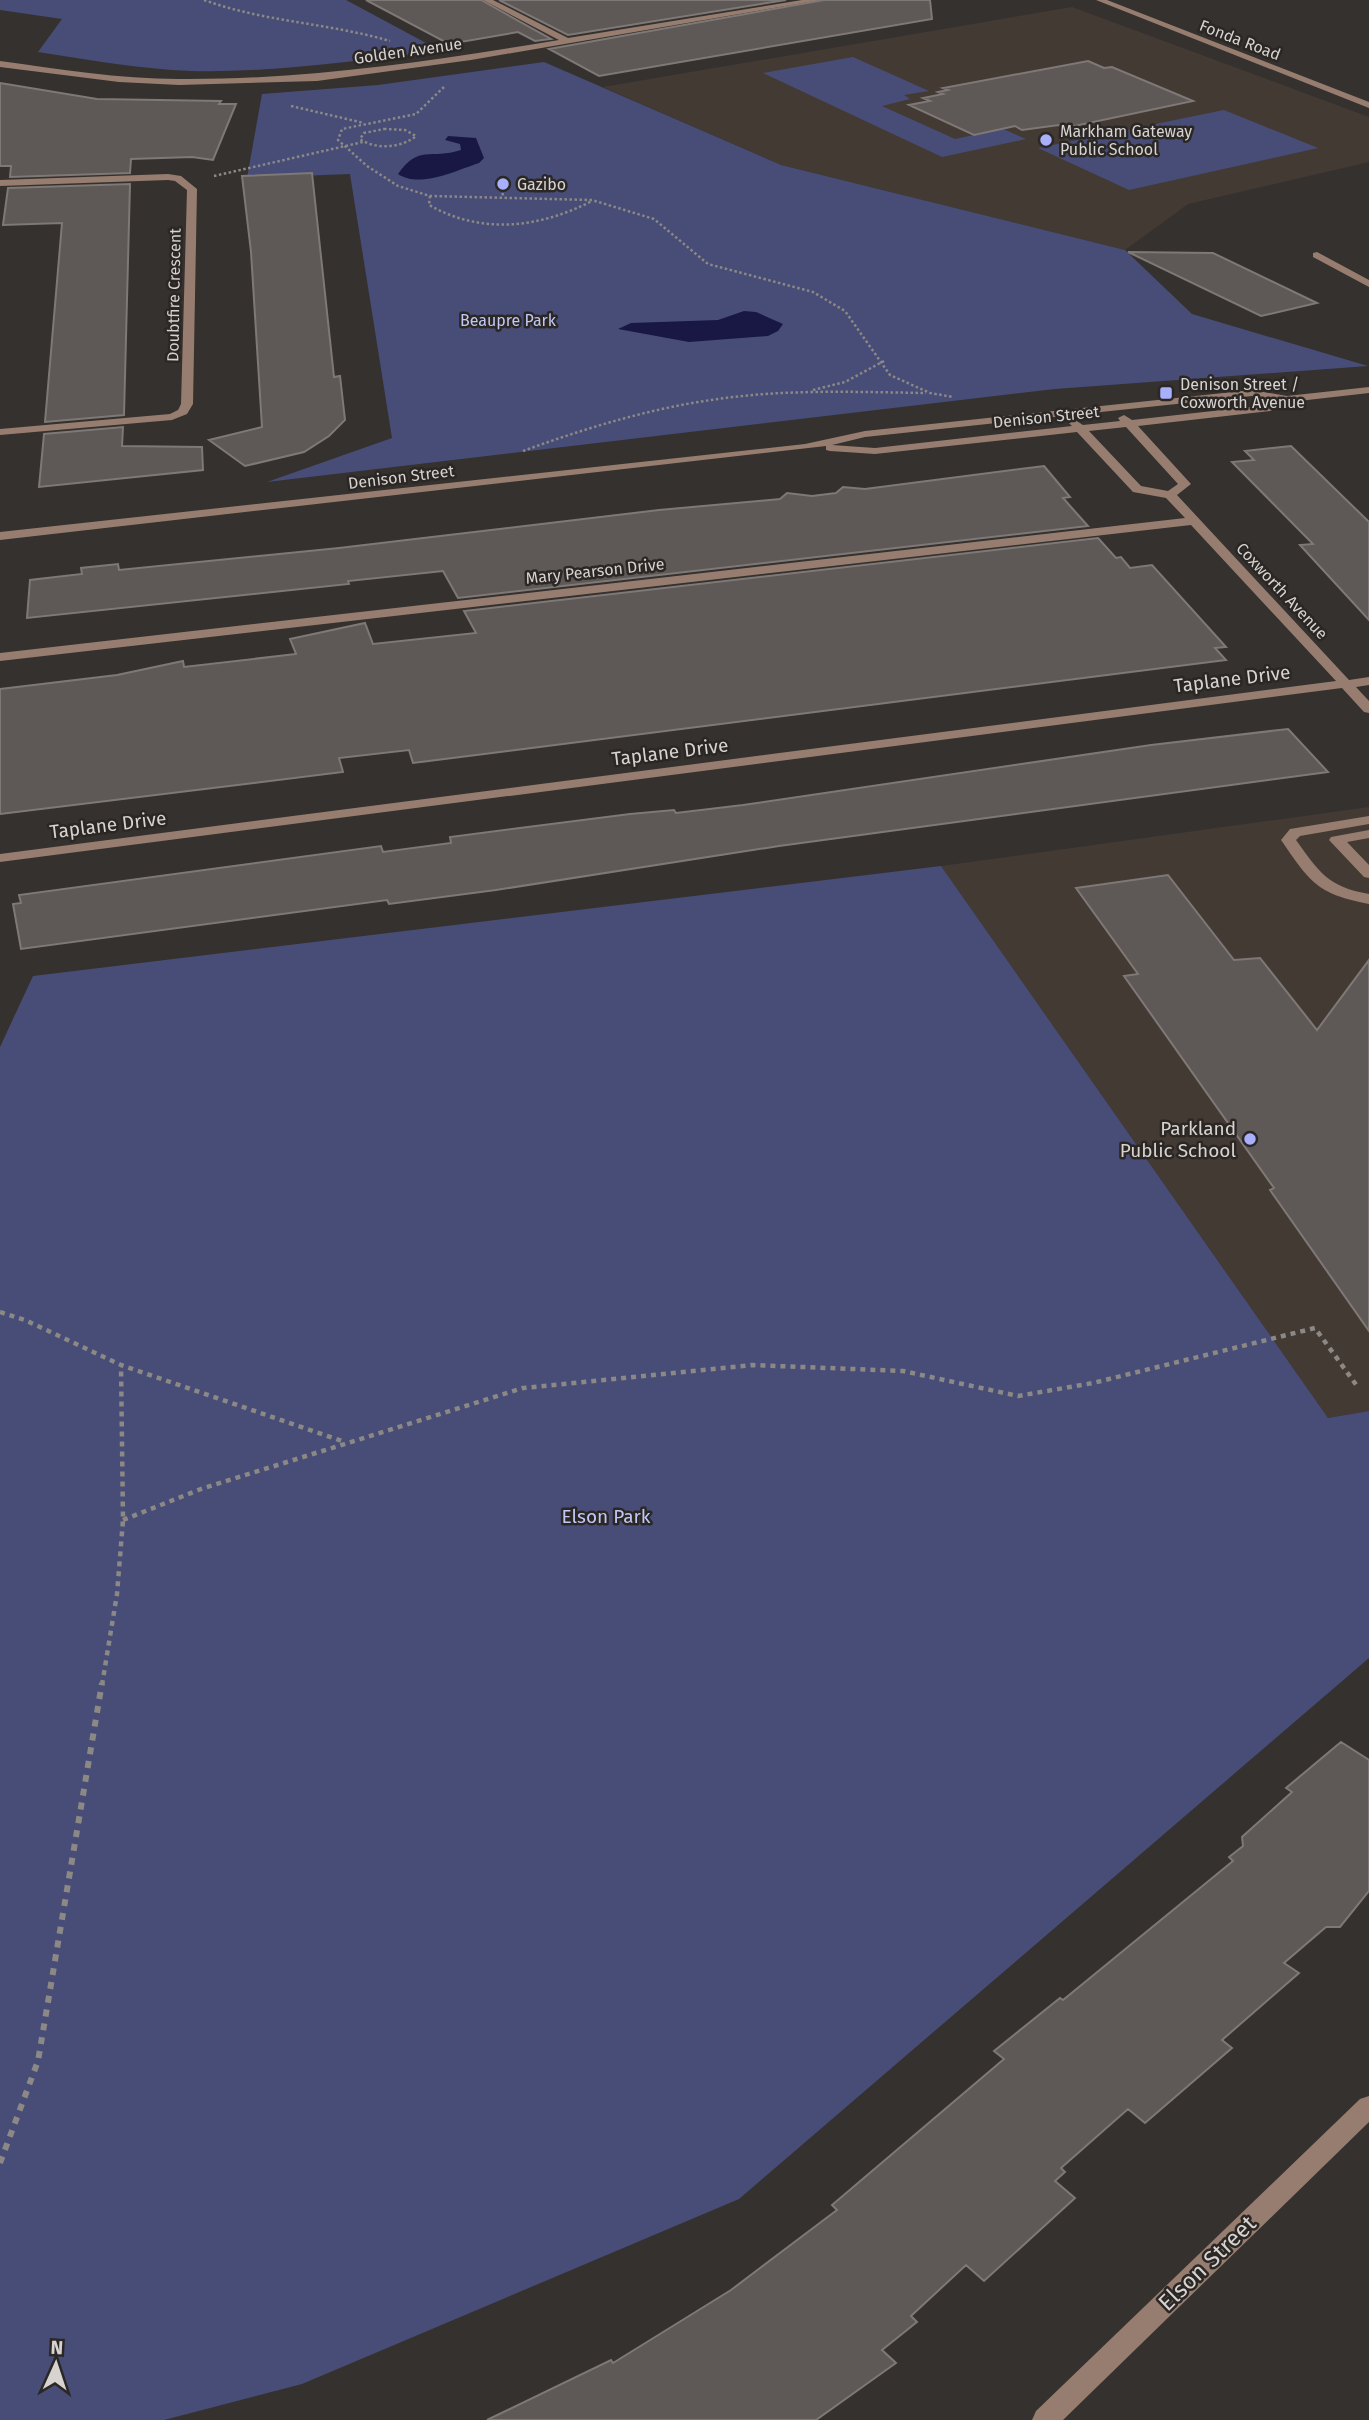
<svg xmlns="http://www.w3.org/2000/svg" width="1369" height="2420" font-family="'Fira Sans',sans-serif">
  <rect width="100%" height="100%" fill="#35312e"/>
  <path fill="#443a34" d="M1072 7 1369 117V162L1188 204 1125 250 781 165 603 87Z
    M1369 807V1411L1328 1418 941 866Z"/>
  <path fill="#484d77" d="M0 0H346L441 51C359 60 274 73 191 71 140 69 89 60 38 52L62 19 0 10Z
    M853 57 929 91 904 95 910 99 882 106 955 139 1003 129 1026 139 942 157 763 73Z
    M544 62 781 165 1125 250 1192 314 1368 366 1055 389 267 482 392 438 350 174 247 178 262 94 378 85Z
    M1224 110 1318 148 1129 190 1038 148Z
    M941 866 1328 1418 1369 1411V1658L739 2199 302 2384 164 2420H0V1047L33 976Z"/>
  <path fill="#191845" d="M448 136 476 138 484 158 479 163C457 170 420 189 398 174 419 144 430 160 461 150L460 144 445 140Z
    M744 311 756 312 783 324 778 331 768 336 689 342 618 329 631 323 718 320Z"/>
  <path fill="#5e5956" stroke="#7e7876" stroke-width="2" d="M366 0H481L551 39 535 41 518 32 449 44Z
    M499 0H786L568 35Z
    M824 0H930L932 19 599 76 549 49Z
    M1088 61 1104 68 1112 67 1193 101 1065 128 1059 125 1022 130 1015 126 974 135 909 105 930 101 923 98 943 94 938 92 948 90 943 88Z
    M0 83 97 99 221 101 219 104H236L213 160 192 157 131 159 130 173 10 177 11 166H0Z
    M312 173 334 377 340 376 345 420 329 436 304 452 245 466 209 440 262 427 251 252 242 176Z
    M130 184 124 415 45 422 62 223 3 225 8 188Z
    M1128 252 1213 253 1317 303 1261 316Z
    M123 427 122 446 202 447 203 470 39 487 44 434Z
    M1291 446 1369 522V620L1300 545 1313 544 1232 462 1254 460 1245 451Z
    M1044 466 1070 497 1063 498 1088 526 458 598 443 571 348 581 349 584 27 618 30 580 82 574 81 568 118 564 119 570 339 548 659 510 780 499 787 493 812 496 836 493 843 487 865 489Z
    M1098 538 1116 558 1121 557 1130 568 1152 565 1226 647 1215 648 1226 660 413 763 409 750 339 758 343 772 0 814V689L117 675 183 661 184 667 296 654 290 639 365 623 373 644 476 633 464 611Z
    M1288 729 1328 772 779 846 496 890 389 904 387 900 21 949 13 904 21 903 19 895 381 846 383 852 451 843 450 837 630 814 674 810 676 813 743 805 1151 745Z
    M1168 875 1234 960 1260 958 1317 1030 1369 960V1331L1270 1190 1274 1188 1124 976 1138 974 1076 888Z
    M1341 1742 1369 1760V1891L1340 1927H1326L1284 1963 1299 1973 1222 2040 1232 2048 1145 2123 1128 2109 1061 2168 1065 2172 1055 2181 1075 2198 984 2281 966 2265 911 2316 917 2322 882 2350 896 2363 816 2420H487L611 2360 613 2363 731 2290 837 2210 832 2205 1004 2059 994 2051 1060 1998 1063 2000 1233 1861 1229 1857 1243 1846 1242 1837 1292 1792 1286 1788Z"/>
  <g fill="none" stroke-linecap="round" stroke-linejoin="round">
    <path stroke="#8b8885" stroke-width="2.5" stroke-dasharray="2.5 2.5" stroke-linecap="butt" d="M204 0C264 22 329 23 390 41
      M444 87 416 114 342 129 338 140 367 166 398 186 430 196 592 200 654 219 708 264 813 292 845 311 890 375 930 393 953 397
      M291 106 364 123
      M384 129 405 130 416 136C402 148 375 150 360 139L364 133Z
      M214 176 363 142
      M502 188 503 197
      M430 196 429 205C482 235 539 228 592 201
      M813 390 845 382 884 361
      M523 451C586 428 651 408 718 399 787 389 857 392 926 393"/>
    <path stroke="#8b8885" stroke-width="4.5" stroke-dasharray="5 5" stroke-linecap="butt" d="M0 1312 25 1320 121 1365 345 1442
      M123 1520 201 1489 523 1388 752 1365 903 1371 1018 1396 1093 1383 1315 1328 1357 1386
      M102 1685 117 1594 123 1520 121 1365"/>
    <path stroke="#8b8885" stroke-width="6" stroke-dasharray="7 7" stroke-linecap="butt" d="M0 2163 38 2061 102 1683"/>
    <path fill="#967d6f" fill-rule="evenodd" d="M483 0H493L568 38 802 0H821L471 60 317 81 179 85 119 82 0 67V61C59 69 119 79 179 79 307 80 433 61 559 40Z
      M1096 0H1107L1369 102V108Z
      M168 174 181 176 197 189 193 404 187 414 172 420 0 435V429L170 414 178 410 181 404 187 190 175 181 168 180 0 186V180Z
      M1317 252 1369 280V287L1313 257V253Z
      M1369 387V393L1290 402 1270 411 1138 426 1191 484 1177 495 1349 680 1369 677V685L1356 687 1369 701V713L1364 712 1342 688 0 862V854L1336 681 1191 525 0 661V653L1185 518 1166 498 1133 492 1077 432 875 454 830 451 826 450V446L0 540V532L805 444 865 431 1252 390 1287 396ZM1252 396 1276 400 1267 405 1132 420 1124 415 1118 418 1120 421 1083 425 1075 420 1069 423 1072 426 875 448 832 445 865 437ZM1126 427 1178 484 1168 491 1141 486 1089 431Z
      M1369 816V824L1300 836 1296 840C1319 872 1328 887 1369 894V904C1317 894 1310 882 1281 840L1290 829Z
      M1369 830V838L1347 842 1369 865V878L1364 877 1329 840 1331 837Z
      M1369 2096V2122L1063 2420H1032L1036 2411 1360 2099Z"/>
  </g>
  <g fill="#a8b0fc" stroke="#2b2725" stroke-width="2.5">
    <circle cx="1046" cy="140" r="7"/>
    <circle cx="503" cy="184" r="7"/>
    <rect x="1159" y="386" width="14" height="14" rx="3.5"/>
    <circle cx="1250" cy="1139" r="7"/>
  </g>
  <g text-anchor="middle" dominant-baseline="central" stroke-width="5" stroke-linejoin="round" paint-order="stroke">
    <g font-size="16" fill="#d6d3d1" stroke="#2b2725">
      <text transform="translate(1240 40) rotate(21)">Fonda Road</text>
      <text transform="translate(408 51) rotate(-8)">Golden Avenue</text>
      <text transform="translate(174 295) rotate(-89)">Doubtfire Crescent</text>
      <text transform="translate(1046 417) rotate(-6)">Denison Street</text>
      <text transform="translate(401 477) rotate(-7)">Denison Street</text>
      <text transform="translate(595 571) rotate(-6)">Mary Pearson Drive</text>
      <text transform="translate(1282 591) rotate(47)">Coxworth Avenue</text>
    </g>
    <g font-size="16" fill="#d6d3d1" stroke="#2b2725" text-anchor="start">
      <text x="1060" y="131">Markham Gateway<tspan x="1060" dy="18">Public School</tspan></text>
      <text x="517" y="184">Gazibo</text>
      <text x="1180" y="384">Denison Street /<tspan x="1180" dy="18">Coxworth Avenue</tspan></text>
    </g>
    <g font-size="16" fill="#c1c8f8" stroke="#2b2725">
      <text x="508" y="320">Beaupre Park</text>
    </g>
    <g font-size="19" fill="#d6d3d1" stroke="#2b2725">
      <text transform="translate(1232 679) rotate(-7)">Taplane Drive</text>
      <text transform="translate(670 752) rotate(-7)">Taplane Drive</text>
      <text transform="translate(108 825) rotate(-7)">Taplane Drive</text>
    </g>
    <g font-size="19" fill="#d6d3d1" stroke="#2b2725" text-anchor="end">
      <text x="1236" y="1128">Parkland<tspan x="1236" dy="22">Public School</tspan></text>
    </g>
    <g font-size="19" fill="#c1c8f8" stroke="#2b2725">
      <text x="606" y="1516">Elson Park</text>
    </g>
    <g font-size="23" fill="#d6d3d1" stroke="#2b2725">
      <text transform="translate(1207 2263) rotate(-44)">Elson Street</text>
    </g>
  </g>
  <g transform="translate(56 2364) rotate(3)" stroke="#2b2725" stroke-width="5" paint-order="stroke">
  <path d="M0-5L12 26L0 18L-12 26Z" fill="#d6d3d1"/>
  <text y="-10" font-size="19" font-weight="bold" text-anchor="middle" fill="#d6d3d1">N</text>
  </g>
</svg>
